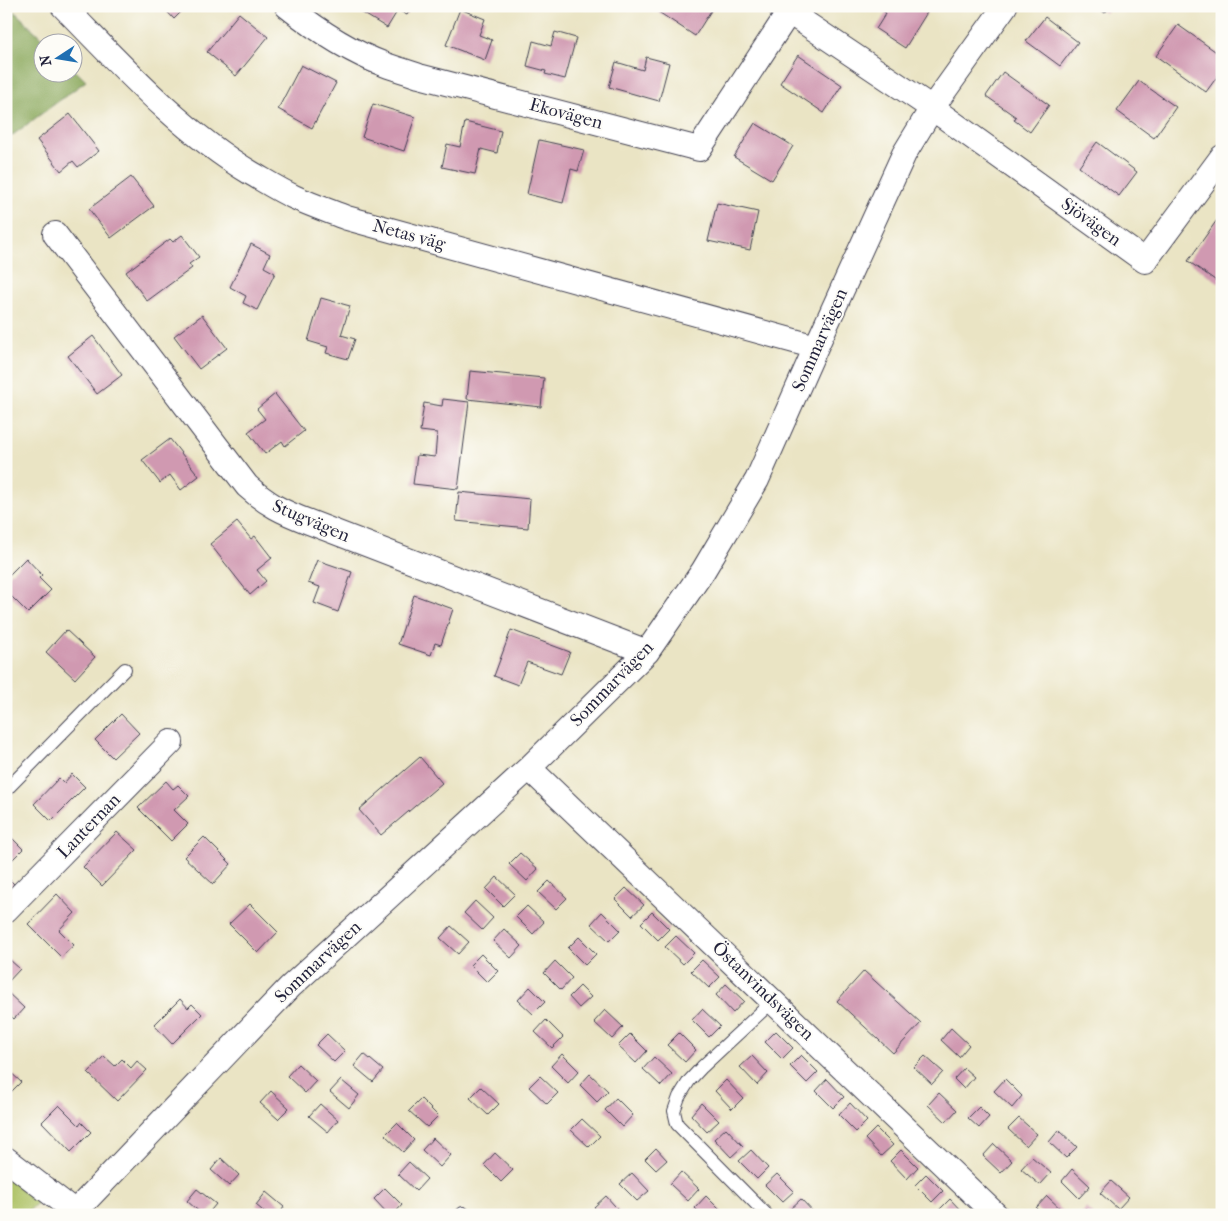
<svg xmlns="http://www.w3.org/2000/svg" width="1228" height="1221" font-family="'IM FELL French Canon',serif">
  <rect width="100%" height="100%" fill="#fdfcf7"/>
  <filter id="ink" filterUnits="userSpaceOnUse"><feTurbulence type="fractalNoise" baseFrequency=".02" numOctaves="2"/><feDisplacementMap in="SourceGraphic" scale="10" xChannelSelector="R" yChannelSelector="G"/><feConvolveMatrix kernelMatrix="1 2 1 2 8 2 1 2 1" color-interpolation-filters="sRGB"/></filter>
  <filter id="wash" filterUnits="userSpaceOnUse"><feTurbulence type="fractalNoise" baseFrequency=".0096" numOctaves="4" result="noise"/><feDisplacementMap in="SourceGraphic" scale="20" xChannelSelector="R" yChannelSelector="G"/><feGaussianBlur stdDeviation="1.12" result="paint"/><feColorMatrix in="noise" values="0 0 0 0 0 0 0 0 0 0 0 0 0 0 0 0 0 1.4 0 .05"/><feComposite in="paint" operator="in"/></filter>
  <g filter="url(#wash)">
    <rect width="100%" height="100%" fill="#eae4c4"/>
    <path fill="#aec266" stroke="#687250" d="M6 1172 42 1198 25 1215H6Z"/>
    <path fill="#8aa85b" stroke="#56654b" d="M6 6H9L46 42H42V72H72L73 68 86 81 6 140Z"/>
    <g id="blocks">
      <path fill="#d099b1" d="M162 6H187L174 19Z
        M365 6H412L407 15 398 10 387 28 361 12Z
        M659 6H708L712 9 695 36 657 11Z
        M886 6H931L905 48 876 29 886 13 883 11Z
        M1095 6H1110L1105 13Z
        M460 9 485 19 479 35 492 40 485 60 446 45Z
        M239 13 268 37 236 76 207 52Z
        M1045 17 1078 42 1060 66 1026 41Z
        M1178 25 1222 56V70L1206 92 1156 56Z
        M555 32 576 38 565 79 545 74 546 71 527 66 533 41 551 46Z
        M798 55 842 85 824 113 780 83Z
        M646 57 669 63 659 101 609 87 616 62 643 70Z
        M301 65 336 83 312 128 278 109Z
        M1003 72 1049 105 1030 132 1014 120 1016 117 986 96Z
        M1139 81 1176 107 1154 138 1117 111Z
        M373 104 415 117 404 151 362 137Z
        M70 114 99 151 78 167 73 161 61 171 37 140Z
        M465 122 501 131 497 153 481 149 475 174 442 167 447 144 460 147Z
        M755 123 793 146 772 180 734 157Z
        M539 140 584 150 578 171 571 169 563 203 527 194Z
        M1097 142 1137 172 1119 196 1079 167Z
        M131 177 154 206 111 238 89 209Z
        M717 203 758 212 750 250 708 241Z
        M1217 220 1222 224V285L1188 261Z
        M182 235 199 257 189 264 192 268 147 301 126 272 170 239 173 242Z
        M251 244 270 254 264 267 275 273 257 310 243 303 246 296 230 287Z
        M321 298 350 306 341 335 355 339 348 359 326 353 328 347 308 341Z
        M202 315 227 348 199 369 174 336Z
        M93 336 122 375 97 394 68 356Z
        M470 371 544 378 541 407 467 399Z
        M275 394 304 431 285 446 282 441 265 454 248 432 265 419 257 409Z
        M443 399 469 402 458 489 413 484 417 455 435 457 437 433 420 431 424 403 442 406Z
        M170 439 199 476 181 490 170 475 160 483 142 460Z
        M459 492 530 499 528 528 456 521Z
        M237 522 251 539 255 536 272 558 257 570 266 581 250 595 210 544Z
        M26 558 42 575 39 578 51 590 28 613 6 591V578Z
        M317 560 352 572 338 612 314 603 320 587 308 583Z
        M414 595 453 609 441 645 435 643 431 655 398 644Z
        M66 630 95 657 75 679 46 652Z
        M511 630 570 652 561 674 527 662 518 685 494 676Z
        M121 714 139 733 113 758 95 740Z
        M420 757 442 783 381 835 359 810Z
        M72 774 85 787 51 821 34 804 59 778 64 783Z
        M166 781 173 789 178 785 189 796 174 810 188 824 171 841 138 808Z
        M6 832 23 849 6 866Z
        M117 832 137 850 102 886 83 867Z
        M204 837 231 864 213 884 184 857Z
        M520 853 538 869 527 881 509 864Z
        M6 876 14 884 6 892Z
        M497 877 515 894 503 906 486 889Z
        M549 881 567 898 556 909 538 892Z
        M626 888 644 905 632 916 615 899Z
        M57 894 75 913 59 930 74 945 61 957 28 924Z
        M475 901 493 918 482 930 464 913Z
        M250 904 278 932 258 953 229 924Z
        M527 906 544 922 533 934 516 917Z
        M602 912 620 930 609 941 591 924Z
        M652 912 669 929 658 940 641 923Z
        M451 926 469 942 458 954 440 938Z
        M504 929 522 946 511 958 493 941Z
        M676 936 694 953 683 964 665 947Z
        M579 937 596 954 585 965 568 948Z
        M481 954 498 971 487 982 470 965Z
        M9 959 20 969 6 984V962Z
        M702 960 720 977 709 988 691 971Z
        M555 961 572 978 561 990 544 973Z
        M864 971 921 1023 893 1053 837 1001Z
        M726 984 744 1001 733 1013 716 995Z
        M580 986 591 997 579 1008 569 997Z
        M530 987 545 1002 533 1014 518 1000Z
        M6 991 24 1008 14 1019 6 1012Z
        M180 999 188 1008 192 1004 202 1014 172 1044 154 1025Z
        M702 1009 720 1026 709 1037 692 1020Z
        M605 1010 623 1027 612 1039 594 1022Z
        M546 1020 563 1037 552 1048 535 1032Z
        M951 1028 969 1045 959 1057 941 1040Z
        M776 1031 793 1048 782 1059 765 1042Z
        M679 1033 696 1050 685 1062 667 1045Z
        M327 1034 345 1051 334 1062 316 1045Z
        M630 1034 647 1051 636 1063 618 1046Z
        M364 1054 383 1070 373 1082 354 1066Z
        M562 1054 579 1071 568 1083 551 1066Z
        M801 1055 818 1072 807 1083 790 1066Z
        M104 1056 115 1066 122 1059 131 1068 137 1061 147 1070 117 1101 88 1073Z
        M752 1056 768 1073 757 1085 740 1067Z
        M925 1056 943 1072 932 1084 914 1067Z
        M654 1057 672 1074 661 1086 643 1069Z
        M298 1064 316 1081 305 1093 287 1076Z
        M6 1068 21 1082 6 1097Z
        M964 1068 974 1077 964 1089 954 1079Z
        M590 1074 608 1091 597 1102 580 1085Z
        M540 1076 558 1093 547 1104 529 1087Z
        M827 1079 844 1097 833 1108 816 1091Z
        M1005 1079 1022 1096 1012 1108 994 1091Z
        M341 1080 359 1095 349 1108 330 1092Z
        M726 1080 743 1098 732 1109 715 1091Z
        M481 1087 499 1104 488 1115 470 1098Z
        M271 1091 289 1108 278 1119 260 1103Z
        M939 1093 957 1110 946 1122 928 1105Z
        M616 1098 633 1115 622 1127 605 1110Z
        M421 1099 438 1116 427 1127 409 1111Z
        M701 1103 719 1121 707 1132 691 1115Z
        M850 1103 867 1121 856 1132 839 1115Z
        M320 1104 338 1120 328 1132 309 1116Z
        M59 1105 79 1125 81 1122 91 1132 71 1152 42 1122Z
        M979 1107 989 1117 979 1128 968 1118Z
        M1019 1118 1037 1134 1026 1146 1008 1129Z
        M582 1119 600 1136 589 1147 571 1130Z
        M397 1123 414 1140 403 1152 385 1135Z
        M726 1128 743 1146 731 1157 714 1139Z
        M876 1128 893 1145 881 1156 865 1139Z
        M1059 1130 1077 1147 1066 1158 1049 1142Z
        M433 1138 451 1155 440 1167 422 1150Z
        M994 1144 1012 1161 1001 1173 983 1156Z
        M656 1148 667 1160 656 1170 645 1159Z
        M751 1150 768 1168 757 1179 739 1161Z
        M901 1150 918 1167 907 1179 890 1161Z
        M495 1153 513 1170 501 1182 484 1165Z
        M1032 1157 1051 1173 1040 1185 1021 1169Z
        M221 1158 239 1175 229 1186 211 1170Z
        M409 1162 427 1179 416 1191 398 1174Z
        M1072 1169 1090 1186 1079 1198 1062 1181Z
        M681 1172 699 1189 688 1201 670 1184Z
        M632 1173 649 1191 637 1201 620 1184Z
        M777 1174 794 1191 782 1202 765 1185Z
        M926 1174 943 1191 932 1202 915 1185Z
        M1111 1181 1129 1197 1118 1209 1100 1193Z
        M385 1188 402 1205 393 1215H389L374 1199Z
        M197 1189 216 1204 207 1215H203L187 1201Z
        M266 1192 284 1207 279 1215H268L256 1205Z
        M606 1196 623 1215H601L594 1207Z
        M706 1196 723 1213 722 1215H702L695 1208Z
        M1047 1196 1065 1213 1063 1215H1043L1036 1208Z
        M801 1199 816 1215H794L789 1210Z
        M950 1199 965 1215H943L939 1210Z
        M1086 1208 1093 1215H1080Z"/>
    </g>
  </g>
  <g filter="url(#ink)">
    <use href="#blocks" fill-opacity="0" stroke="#403f50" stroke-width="1"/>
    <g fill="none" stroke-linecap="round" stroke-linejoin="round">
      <defs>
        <path id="lane" d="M6 790 125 669
          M461 1215 463 1213
          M767 1215 677 1124 674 1111 679 1097 689 1081 702 1067 773 1001"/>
        <path id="street" d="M63 6C121 65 179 130 251 173 265 181 279 190 294 197 311 205 329 211 347 218L816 347
          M287 6C317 30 350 52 386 65 397 69 408 72 419 76L699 149 789 12
          M780 6 932 108 1145 261 1222 157
          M55 234 247 486C268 505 283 512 309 522L647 652
          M529 768 996 1215
          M6 910 171 742
          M6 1159 79 1215
          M72 1215 290 987 529 768 647 652 703 571 757 480 816 347 904 154 932 108 1005 6"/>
      </defs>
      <use href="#lane" stroke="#403f50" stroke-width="14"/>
      <use href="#street" stroke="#403f50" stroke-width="26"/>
      <use href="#lane" stroke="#fff" stroke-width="12"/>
      <use href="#street" stroke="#fff" stroke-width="24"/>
    </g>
  </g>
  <g text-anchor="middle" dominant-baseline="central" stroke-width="4" stroke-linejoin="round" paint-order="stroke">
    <g font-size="18" fill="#22223b" stroke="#fdfcf7">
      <text transform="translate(566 114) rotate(15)">Ekovägen</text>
      <text transform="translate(1091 222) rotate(36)">Sjövägen</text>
      <text transform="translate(409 235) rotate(15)">Netas väg</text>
      <text transform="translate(820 340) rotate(-66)">Sommarvägen</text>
      <text transform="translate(311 521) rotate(23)">Stugvägen</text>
      <text transform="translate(612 684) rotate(-46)">Sommarvägen</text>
      <text transform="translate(89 826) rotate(-46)">Lanternan</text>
      <text transform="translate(318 962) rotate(-43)">Sommarvägen</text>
      <text transform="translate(763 991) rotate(44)">Östanvindsvägen</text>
    </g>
  </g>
  <rect width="1228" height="1221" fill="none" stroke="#fdfcf7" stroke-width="25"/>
  <g transform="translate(58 58) rotate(258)"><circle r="24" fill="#fdfcf7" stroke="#a5a5ac"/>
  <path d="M0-4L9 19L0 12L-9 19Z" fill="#1f6fb2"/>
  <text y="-8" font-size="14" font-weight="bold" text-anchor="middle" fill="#22223b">N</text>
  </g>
</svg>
